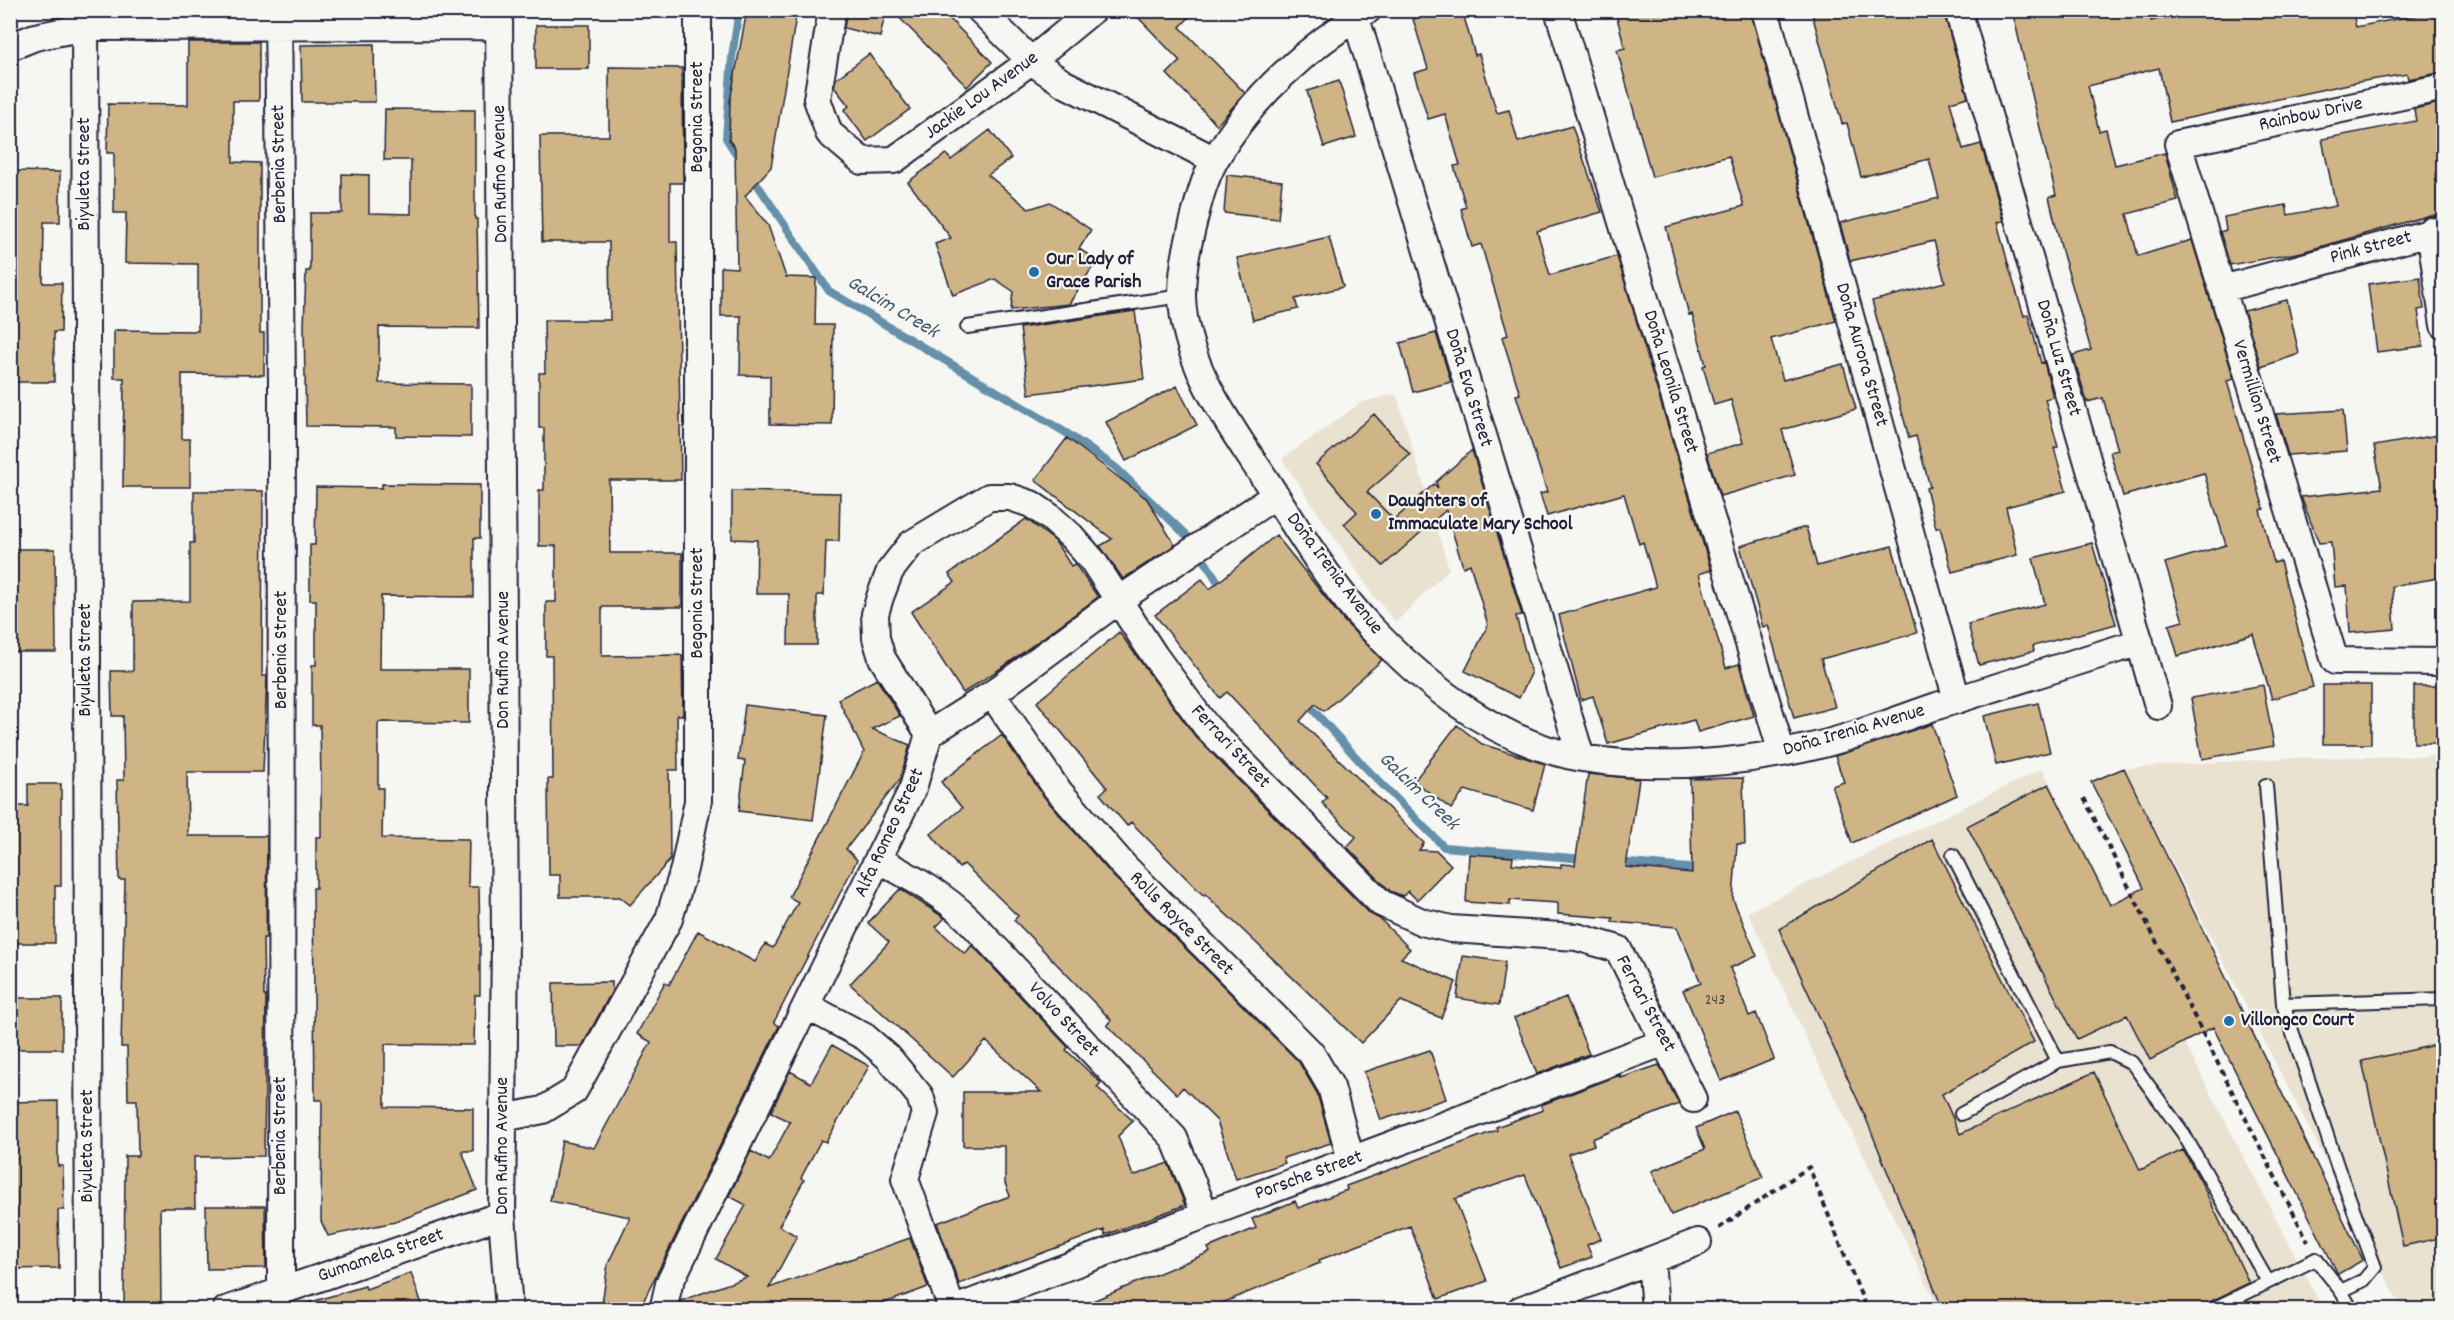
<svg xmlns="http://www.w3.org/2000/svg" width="2454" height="1320" font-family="Dekko,sans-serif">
  <rect width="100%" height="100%" fill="#f6f6f2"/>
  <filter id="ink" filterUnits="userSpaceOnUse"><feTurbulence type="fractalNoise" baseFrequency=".0167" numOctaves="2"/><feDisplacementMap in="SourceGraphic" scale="12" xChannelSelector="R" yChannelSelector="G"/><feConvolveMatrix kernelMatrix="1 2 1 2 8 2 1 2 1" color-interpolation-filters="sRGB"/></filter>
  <g filter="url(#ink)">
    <path fill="#eae2d1" d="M1396 394 1449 569 1396 622 1373 595 1282 459 1362 402Z
      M2443 756V1300L2402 1309 2124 768 2287 758Z
      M2042 769 2323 1309H1939L1817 1061 1748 912Z"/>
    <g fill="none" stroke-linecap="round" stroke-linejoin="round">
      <path stroke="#6590a9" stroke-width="8" d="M739 10 732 57 726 138 740 160
        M751 175 829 291 1068 434 1115 467 1188 537
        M1206 563 1223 590
        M1305 701 1364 766 1444 847 1584 859
        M1617 862 1701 869"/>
    </g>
    <path fill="#cfb585" stroke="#22223b" stroke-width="1.5" d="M747 10H797L771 167 745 196 768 225 786 277 816 278 815 325H833L832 425 770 424V376L740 375 741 316H721V267L737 268 735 148 729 140 730 101Z
      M847 10H886L880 37 844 28Z
      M892 10H941L992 62 967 87Z
      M1131 10H1196L1180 27 1245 93 1217 125 1167 74 1180 61Z
      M1441 10H1462L1475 55 1479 54 1497 113 1509 110 1518 142 1572 126 1602 212 1537 231 1550 275 1617 256 1711 570 1699 574 1712 619 1726 668 1739 664 1754 716 1698 732 1694 720 1608 744 1593 696 1581 700 1559 615 1656 587 1643 542 1639 544 1624 494 1547 516 1540 494 1547 492 1516 395 1520 394 1502 337 1508 335 1481 244 1472 247 1461 209 1466 207 1454 166 1460 165 1445 114 1428 119 1414 73 1428 69 1413 19Z
      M1615 10H1750L1836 321 1771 339 1783 380 1843 364 1856 409 1782 430 1795 475 1720 496 1707 453 1743 443 1731 400 1714 405 1703 366 1706 365 1692 314 1689 315 1666 227 1744 206 1729 156 1652 177 1617 50 1625 48Z
      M1811 10H1943L1968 97 1950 102 1963 149 1981 144 2003 221 1997 222 2010 271 2024 316 2028 314 2041 363 2044 362 2053 397 2045 399 2058 447 2054 448 2066 491 2006 507 2017 555 1952 572 1940 527 1936 528 1926 488 1930 487 1916 436 1909 438 1872 301 1945 282 1934 241 1850 261 1840 223 1939 198 1929 159 1861 177 1847 123 1842 124Z
      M2012 10H2148L2151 21 2193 10H2352L2356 27 2444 10V72L2408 79 2407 74 2358 82 2170 122 2159 68 2088 86 2099 131 2106 129 2115 165 2165 153 2178 201 2127 214 2138 256 2192 240 2234 379 2227 381 2264 509 2260 510 2274 563 2280 561 2313 687 2272 699 2253 634 2178 656 2169 625 2183 621 2165 563 2226 545 2204 473 2123 496 2110 452 2118 450 2103 398 2087 402 2073 355 2091 350 2062 251 2049 197 2056 195Z
      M536 25H589V69H536Z
      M188 42H259V101H233V162L260 163V333H264V375L182 374V439H190V487H123L124 378H114V330L198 331V264L125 263 126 213H114V153H107L108 104 188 105Z
      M374 44 375 102H302L301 45Z
      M869 54 910 109 867 141 844 110 849 106 834 87 836 79Z
      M609 67 682 68 683 183H670V242H677L681 480H609L610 553H682V607H602V656L682 655 683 715H677L678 770H669L670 860 630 905 620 897H560V875H549L548 779H553L552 656H546V602H556V546H539V490H544V428H539V373H545L544 320H610L609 242H542L540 136H609Z
      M1339 81 1356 137 1324 147 1307 91Z
      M2444 102V214L2427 216 2302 252 2230 265 2220 232 2226 230 2224 217 2286 205 2288 215 2336 206 2322 139 2416 121 2414 109Z
      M385 109 475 110V219H477L479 328 379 327V383L471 384V437L396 436V427L306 426 304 327 306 271H310V213H342V174L369 175V213L411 214V160H384Z
      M990 130 1011 158 988 175 1029 209 1050 202 1091 230 1079 249 1097 260 1069 304 1011 310 1013 291 995 279 953 295 935 244 951 238 908 182 946 154 951 160Z
      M10 171 60 172V222H44L43 283H62L61 332H54V382H10Z
      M1227 175 1282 181 1278 219 1224 213Z
      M1329 237 1343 287 1295 299 1298 309 1253 320 1237 258Z
      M2420 277 2424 309 2418 310 2423 346 2377 352 2368 284Z
      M2287 300 2299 354 2261 367 2244 311Z
      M1135 311 1144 379 1029 394 1020 328Z
      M1436 333 1451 382 1413 392 1400 343Z
      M1177 386 1197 425 1126 461 1106 422Z
      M2343 410 2347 451 2288 455 2276 414Z
      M1374 414 1410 455 1367 492 1394 520 1434 484 1438 488 1436 482 1472 450 1522 615 1516 616 1531 674 1519 698 1465 671 1488 625 1470 564 1463 567 1446 510 1383 566 1344 524 1357 512 1316 464Z
      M2444 434V577L2392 586 2395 629 2350 633 2347 586 2335 587 2331 542 2319 543 2301 497 2382 488 2374 446Z
      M1067 438 1147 499 1175 545 1123 579 1100 546 1112 539 1035 480Z
      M382 484 480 485V538H474V597L381 596 380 669H469V723L379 722 378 725V788H383L382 838 469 839 468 887H479L480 945V995H475L474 1045 385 1044V1107L473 1108V1151H462L477 1190 395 1222 328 1236 321 1221 322 1100H315L313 888H316V837H321V782L320 725H312V665H316V600H310V545H315L316 487 382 488Z
      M194 491H263L262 676H267L263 772H187L188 836H267L266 938H263L264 996H266L264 1156 194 1157 195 1208H160L161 1305H124L125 1156H138L137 1100H128L127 1047H121L125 880H119L117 780H124L123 716H112L111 671H133V602L190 601V543H194Z
      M732 491 840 493 839 541H826L824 595H817V645H788L789 594H756L757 540 732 539Z
      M1026 519 1055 541 1071 566 1075 564 1098 597 1003 667 963 693 911 612 955 582 949 574Z
      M1806 527 1817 566 1892 546 1917 633 1821 659 1835 707 1794 718 1768 625 1763 627 1740 546Z
      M1276 535 1343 620 1382 660 1324 711 1315 704 1300 721 1424 843 1419 850 1437 851 1451 865 1417 900 1408 891 1403 896 1390 891 1347 847 1356 837 1322 803 1327 798 1227 692 1220 698 1155 615 1202 579 1210 589Z
      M2092 543 2116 624 2033 646 2034 651 1979 665 1968 624 2045 604 2033 558Z
      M10 549H55L56 652H10Z
      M1119 632 1195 736 1370 914 1380 919 1410 949 1401 958 1456 982 1441 1018 1401 1001 1361 1043 1205 894 1204 896 1131 822 1127 826 1100 794 1107 788 1037 702Z
      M877 679 900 716 872 729 910 745 900 779 846 849 857 860 774 1022 779 1026 639 1310H601L608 1264 630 1217 550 1201 562 1141 594 1148 651 1042 637 1034 665 982 669 985 698 931 755 962 765 944 773 948 798 902 789 897 864 752 838 699Z
      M2263 685 2274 746 2202 759 2191 698Z
      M2323 685H2371V744H2323Z
      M2414 686H2444V743H2414Z
      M2038 703 2050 752 1996 765 1984 716Z
      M745 705 827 715 813 820 739 811 745 761 738 760Z
      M1932 724 1957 795 1852 843 1832 786 1844 782 1835 756Z
      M1457 725 1482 744 1545 764 1533 810 1465 790 1451 809 1414 781Z
      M1002 735 1045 798 1113 876 1299 1062 1317 1093 1331 1143 1283 1158 1285 1163 1236 1179 1217 1121 1183 1087 1177 1094 1107 1025 1111 1020 1014 920 1018 916 964 864 959 868 931 834 962 808 941 782Z
      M2124 768 2363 1260 2338 1274 2213 1027 2150 1060 2127 1015 2077 1039 1967 826 2049 784 2110 905 2144 888 2091 782Z
      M1588 774 1639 779 1626 867 1692 873 1690 779 1743 778 1745 844H1737L1733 899 1757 956 1730 968 1749 1016 1756 1013 1774 1059 1721 1081 1683 990 1701 983 1677 927 1612 922 1613 918 1558 914V903L1510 900V905L1466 902 1469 854 1513 857 1512 864 1561 868V864L1575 865Z
      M28 784H61V886H55V943H10V806H28Z
      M1932 839 2034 1042 1942 1094 1960 1134 2094 1072 2140 1170 2183 1150 2201 1182 2249 1283 2207 1303 2202 1310H1943L1865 1116 1779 929Z
      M900 889 945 918 936 927 965 954 972 945 1068 1047 1066 1050 1101 1083 1097 1087 1133 1121 1118 1136 1133 1176 1168 1163 1185 1205 1105 1235 1104 1230 959 1284 937 1223 1010 1196 1005 1183V1146H963V1092H1041L986 1041 953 1077 850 984 889 942 868 923Z
      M1463 956 1505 962 1499 1005 1457 998Z
      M612 982V991L582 1046H554L553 983Z
      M1566 997 1589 1054 1537 1074 1514 1018Z
      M10 998H62V1049H10Z
      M2444 1043V1237L2403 1246 2362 1061Z
      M832 1045 869 1066 826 1142 821 1140 801 1178 804 1180 779 1226 797 1236 769 1288 910 1238 928 1287 866 1310H679L680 1301 747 1277 716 1259 746 1205 729 1196 751 1151 769 1161 790 1122 771 1112 790 1071 811 1083Z
      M1430 1050 1446 1099 1381 1120 1364 1072Z
      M1659 1065 1679 1104 1592 1139 1594 1145 1568 1154 1601 1239 1587 1245 1592 1257 1561 1268 1525 1175 1455 1199 1487 1281 1438 1299 1410 1226 1319 1260 1320 1263 1205 1310H1071L1210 1252 1208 1248 1256 1228 1252 1219 1295 1201 1298 1208 1347 1190 1346 1186 1497 1130 1496 1127 1543 1110 1541 1105 1620 1075 1621 1078Z
      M58 1101V1166H63L64 1210H58L59 1268 10 1269V1102Z
      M1735 1111 1763 1177 1671 1215 1652 1171 1705 1149 1696 1128Z
      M206 1206H265L266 1268 207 1269Z
      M411 1273 424 1310H305L304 1304 365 1286 366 1289Z"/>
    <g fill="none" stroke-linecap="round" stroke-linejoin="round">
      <defs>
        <path id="lane" d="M967 327 1182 296
          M2266 785 2283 1004 2338 1168 2375 1267 2364 1280 2341 1291
          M1953 855 2058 1061
          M2283 1004 2444 999
          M1961 1114 2058 1061 2110 1052 2132 1063 2183 1133 2267 1280
          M2211 1310 2316 1259 2341 1291 2352 1310"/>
        <path id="street" d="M85 10 89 1310
          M278 10 282 381 281 1290
          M499 10 505 940 502 1215 509 1310
          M832 10 817 99 829 133 862 161 894 160 1031 61 1093 10
          M980 10 1031 61 1063 83 1215 160
          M1368 10C1309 46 1251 97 1216 158 1203 180 1197 207 1191 232 1186 252 1182 274 1182 295 1183 363 1229 424 1265 479 1298 529 1329 584 1370 627 1426 686 1500 744 1582 758 1655 770 1730 764 1802 749 1847 740 1893 721 1937 706 2005 685 2072 663 2140 642
          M1558 10 1782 753
          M1765 10 1957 700
          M1958 10 2158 706
          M1356 18 1581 757
          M10 47 35 37 85 27 499 26
          M2444 87 2178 144 2335 661 2444 662
          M2430 231 2444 325
          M2222 289 2444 229
          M992 694 1056 788 1124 866 1311 1053 1331 1087 1351 1160
          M929 734 882 658 876 638 875 614 880 597 890 571 911 544 989 497H1010L1031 504 1050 517 1071 536 1093 561 1154 655 1206 726 1381 903 1422 922 1451 929 1577 937 1618 949 1693 1099
          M879 860C912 878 941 893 968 919L1174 1138 1205 1214
          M807 1006 865 1037 888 1057 920 1096 925 1113 905 1179 952 1309
          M503 1118 543 1110 574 1091 669 919 684 869 698 801V10
          M1651 1260 1655 1310
          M226 1310 502 1215
          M663 1310 669 1284 913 788 929 734 992 694 1119 600 1276 495
          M952 1310 1665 1042
          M1520 1310 1698 1242"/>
      </defs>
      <use href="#lane" stroke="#22223b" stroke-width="16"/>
      <use href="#street" stroke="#22223b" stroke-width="30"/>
      <path stroke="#22223b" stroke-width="4" stroke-dasharray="6 4.5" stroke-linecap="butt" d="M2084 798 2308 1242
        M1719 1228 1809 1167 1867 1310"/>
      <use href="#lane" stroke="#f6f6f2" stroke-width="12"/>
      <use href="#street" stroke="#f6f6f2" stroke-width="26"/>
    </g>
  </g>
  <g fill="#1f6fb2" stroke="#f6f6f2" stroke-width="2">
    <circle cx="1034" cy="272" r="6"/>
    <circle cx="1376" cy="514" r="6"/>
    <circle cx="2229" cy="1021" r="6"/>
  </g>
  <g text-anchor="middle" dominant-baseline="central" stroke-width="4.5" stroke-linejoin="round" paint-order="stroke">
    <g font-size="16" fill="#4d474e">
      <text x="1715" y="1000">243</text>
    </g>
    <g font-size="20" fill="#22223b" stroke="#f6f6f2">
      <text transform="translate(982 96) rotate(-36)">Jackie Lou Avenue</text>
      <text transform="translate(2311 115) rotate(-12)">Rainbow Drive</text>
      <text transform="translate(698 117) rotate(-90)">Begonia Street</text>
      <text transform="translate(280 164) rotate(-91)">Berbenia Street</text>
      <text transform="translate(85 174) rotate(-90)">Biyuleta Street</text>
      <text transform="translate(501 174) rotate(-91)">Don Rufino Avenue</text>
      <text transform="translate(2371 248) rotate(-15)">Pink Street</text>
      <text transform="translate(1861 355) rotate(74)">Doña Aurora Street</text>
      <text transform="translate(2058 358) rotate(74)">Doña Luz Street</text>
      <text transform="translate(1670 382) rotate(73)">Doña Leonila Street</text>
      <text transform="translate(1468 388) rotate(73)">Doña Eva Street</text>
      <text transform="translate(2256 402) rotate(73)">Vermillion Street</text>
      <text transform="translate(1334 574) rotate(53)">Doña Irenia Avenue</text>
      <text transform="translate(698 603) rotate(-90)">Begonia Street</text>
      <text transform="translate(282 650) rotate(-90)">Berbenia Street</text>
      <text transform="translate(86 660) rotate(-90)">Biyuleta Street</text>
      <text transform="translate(504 660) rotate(-90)">Don Rufino Avenue</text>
      <text transform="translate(1854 731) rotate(-16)">Doña Irenia Avenue</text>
      <text transform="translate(1230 747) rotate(47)">Ferrari Street</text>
      <text transform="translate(890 833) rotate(-65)">Alfa Romeo Street</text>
      <text transform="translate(1181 924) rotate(45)">Rolls Royce Street</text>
      <text transform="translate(1645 1004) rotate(62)">Ferrari Street</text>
      <text transform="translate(1063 1020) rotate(47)">Volvo Street</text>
      <text transform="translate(281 1136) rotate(-90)">Berbenia Street</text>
      <text transform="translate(88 1146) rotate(-90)">Biyuleta Street</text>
      <text transform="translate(503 1146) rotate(-90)">Don Rufino Avenue</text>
      <text transform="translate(1309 1176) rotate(-20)">Porsche Street</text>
      <text transform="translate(381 1256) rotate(-19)">Gumamela Street</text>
    </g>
    <g font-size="20" font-weight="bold" fill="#22223b" stroke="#f6f6f2" text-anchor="start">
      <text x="1046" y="260">Our Lady of<tspan x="1046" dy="23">Grace Parish</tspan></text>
      <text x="1388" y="502">Daughters of<tspan x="1388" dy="23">Immaculate Mary School</tspan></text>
      <text x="2241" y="1021">Villongco Court</text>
    </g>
    <g font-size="21" font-style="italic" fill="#445972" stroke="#f6f6f2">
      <text transform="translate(892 308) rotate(31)">Galcim Creek</text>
      <text transform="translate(1418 792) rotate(44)">Galcim Creek</text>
    </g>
  </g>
  <rect width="2454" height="1320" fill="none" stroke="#f6f6f2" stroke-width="36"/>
  <rect x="18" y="18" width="2418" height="1284" fill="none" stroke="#22223b" stroke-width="2" filter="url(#ink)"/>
</svg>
